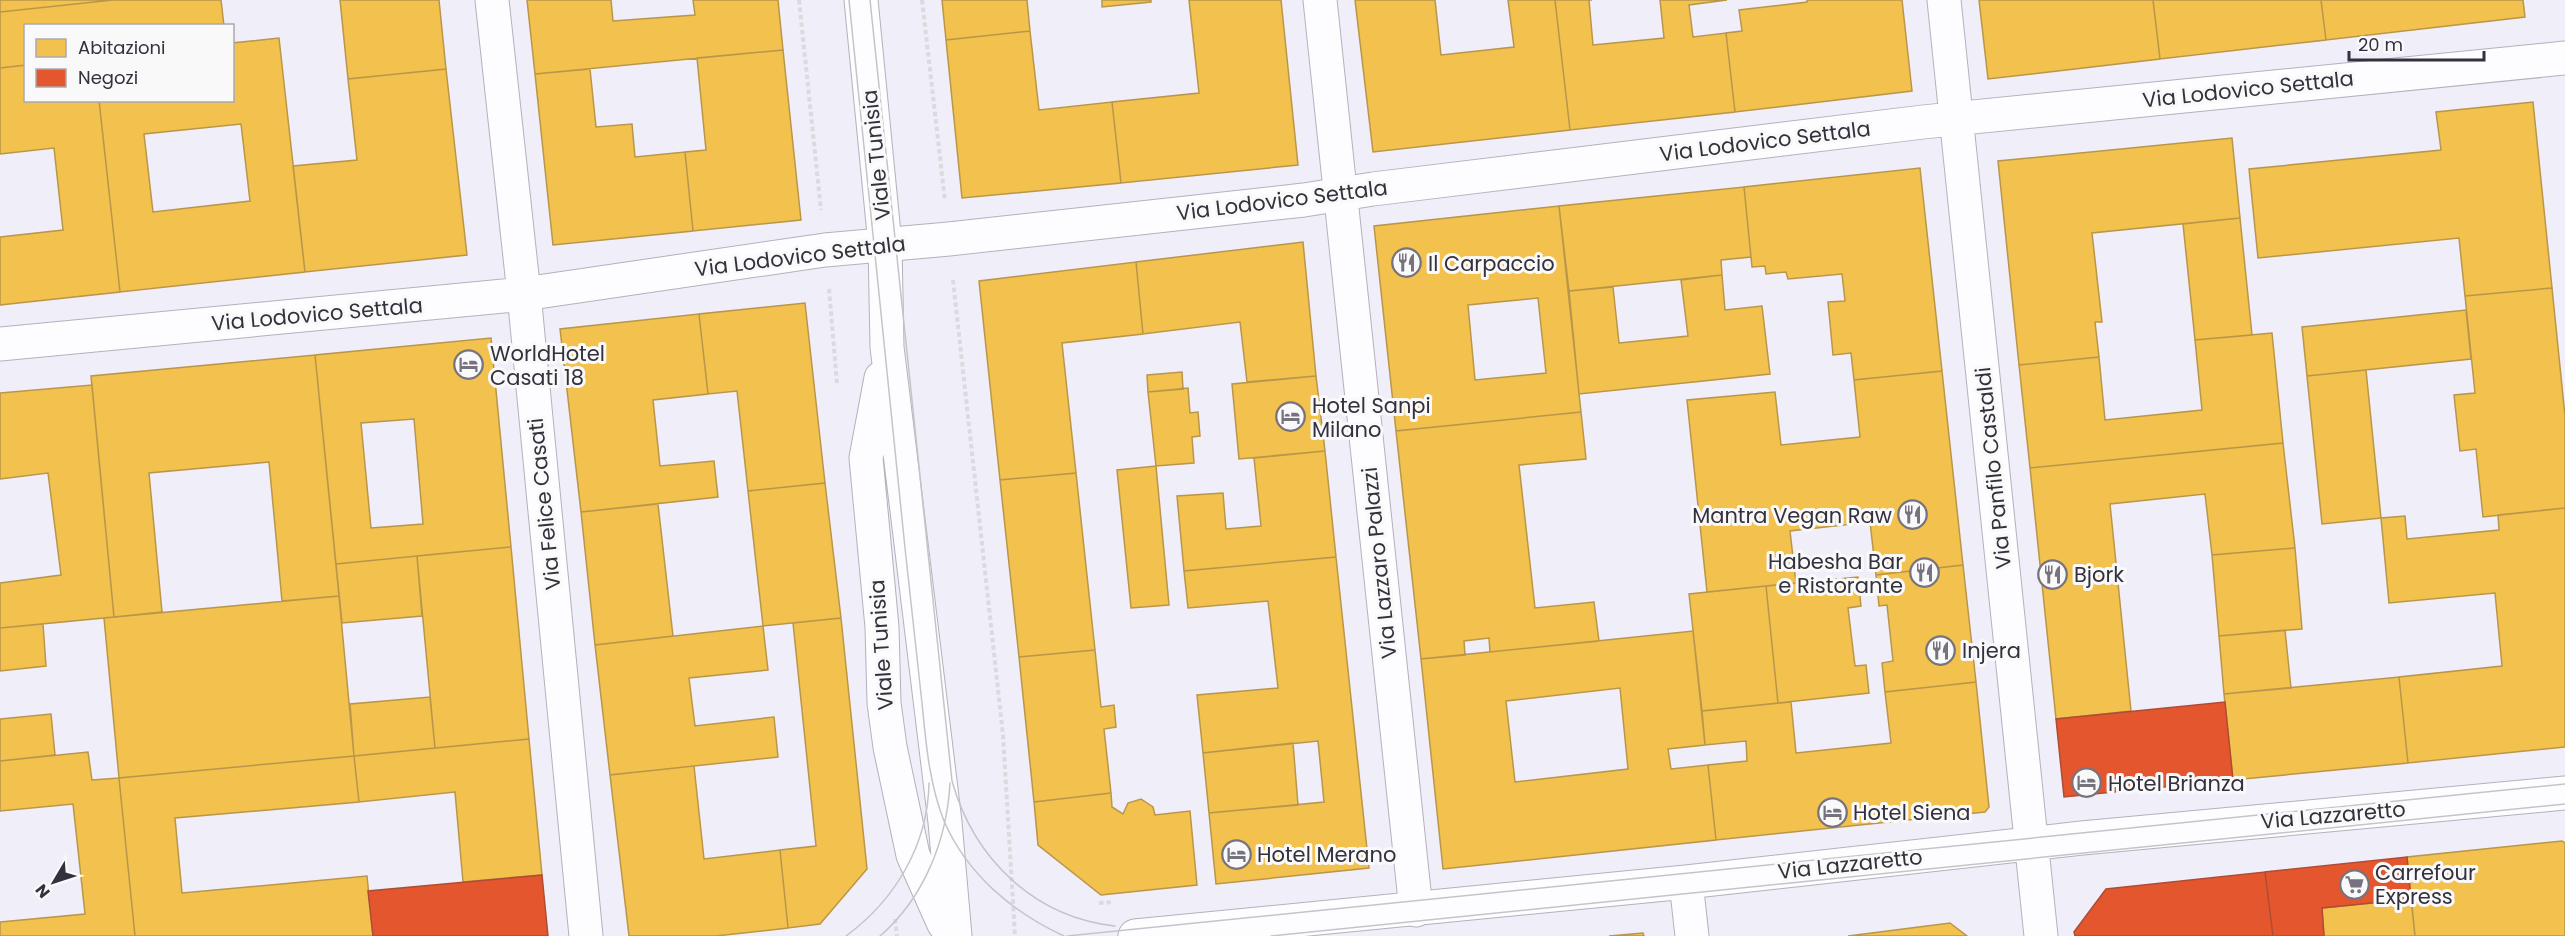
<svg xmlns="http://www.w3.org/2000/svg" width="2565" height="936" font-family="Poppins,sans-serif">
  <rect width="100%" height="100%" fill="#f0eef9"/>
  <path fill="#f2c14e" stroke="#b99649" stroke-width="1.5" fill-rule="evenodd" d="M0 0H113L0 12Z
    M113 0H221L224 26H26V65L0 68V12Z
    M340 0H439L446 69 348 79Z
    M527 0H611L613 21 695 15 693 0H778L783 50 535 74Z
    M942 0H1027L1030 31 946 40Z
    M1102 0H1151V2L1102 7Z
    M1189 0H1281L1298 165 1121 183 1112 102 1199 93Z
    M1355 0H1435L1441 55 1514 47 1508 0H1555L1570 130 1373 152Z
    M1555 0H1592H1589L1593 45 1664 38 1660 0H1727L1689 5 1693 37 1726 33 1735 112 1570 130Z
    M1807 0H1902L1912 91 1735 112 1726 33 1742 31 1739 10 1807 2Z
    M1979 0H2153L2160 59 1988 79Z
    M2153 0H2321L2326 40 2160 59Z
    M2321 0H2523L2525 17 2326 40Z
    M1030 31 1039 110 1112 102 1121 183 962 198 946 40Z
    M279 38 305 272 120 292 99 100H232V43ZM241 124 250 201 153 212 144 134Z
    M783 50 801 220 693 231 685 152 706 150 697 58Z
    M26 65V100H99L120 292 0 305V237L63 230 54 148 0 154V68Z
    M446 69 467 255 305 272 293 166 357 160 348 79Z
    M590 69 596 127 632 124 635 157 685 152 693 231 553 245 535 74Z
    M2533 102 2552 288 2465 296 2459 238 2258 258 2249 169 2441 150 2436 112Z
    M2232 138 2240 218 2092 233 2102 322H2095L2099 357 2019 365 1998 161Z
    M1920 168 1942 371 1854 380 1851 353 1833 355 1828 302 1845 301 1842 274 1788 279 1786 272 1766 274 1765 266 1752 267 1744 187Z
    M1744 187 1751 257 1721 260 1722 275 1569 291 1559 206Z
    M1559 206 1581 412 1396 431 1374 226ZM1538 298 1546 373 1475 380 1468 305Z
    M2240 218 2252 335 2195 340 2183 224Z
    M1303 242 1316 376 1247 382 1240 322 1143 334 1136 262Z
    M1136 262 1143 334 1062 343 1076 473 1000 480 979 281Z
    M1722 275 1725 310 1762 306 1770 374 1579 394 1569 291 1613 287 1619 343 1688 336 1681 280Z
    M2552 288 2565 416V508L2483 517 2476 449 2460 451 2454 395 2475 393 2465 296Z
    M805 303 825 483 748 491 737 391 708 394 699 314Z
    M2466 310 2471 359 2307 376 2302 327Z
    M699 314 708 394 653 400 660 466 714 461 718 497 581 512 560 329Z
    M2272 333 2283 443 2030 468 2019 365 2099 357 2105 420 2202 410 2195 340Z
    M491 338 511 547 336 564 315 355ZM414 419 423 524 371 528 361 423Z
    M315 355 339 596 282 601 269 462 149 473 162 612 114 617 91 376Z
    M2366 370 2381 518 2322 524 2307 376Z
    M1942 371 1963 565 1876 575 1870 522 1790 531 1796 583 1707 592 1687 400 1775 392 1781 445 1860 437 1854 380Z
    M1182 372 1183 389 1148 392 1147 375Z
    M1316 376 1325 451 1239 459 1232 384Z
    M92 385 114 617 0 628V583L61 575 48 473 0 479V393Z
    M1188 388 1190 413 1198 412 1200 436 1192 437 1194 463 1156 466 1148 392Z
    M1581 412 1586 459 1519 465 1535 608 1594 602 1599 641 1490 652 1489 638 1464 641 1465 655 1421 659 1396 431Z
    M2283 443 2295 548 2212 555 2205 494 2110 504 2131 711 2056 719 2030 468Z
    M1325 451 1336 557 1184 571 1177 496 1223 493 1226 529 1261 526 1254 458Z
    M1156 466 1169 605 1131 608 1117 470Z
    M1076 473 1095 650 1019 657 1000 480Z
    M825 483 841 618 763 626 748 491Z
    M658 504 673 636 595 645 581 512Z
    M2565 508V747L2408 763 2399 677 2502 666 2495 593 2389 603 2381 518 2405 516 2407 539 2499 530 2498 515Z
    M511 547 529 739 435 748 417 556Z
    M2295 548 2302 629 2219 636 2212 555Z
    M417 556 422 616 342 623 336 564Z
    M1336 557 1369 868 1216 884 1209 813 1324 802 1318 741 1203 753 1197 695 1278 688 1268 601 1188 608 1184 571Z
    M1963 565 1976 682 1885 692 1882 663 1893 661 1887 605 1879 606 1876 575Z
    M1858 577 1861 606 1848 608 1855 666 1866 665 1869 693 1778 703 1766 586Z
    M1766 586 1778 703 1702 711 1689 594Z
    M339 596 354 756 119 778 104 618Z
    M841 618 867 869 820 924 788 928 780 850 816 846 793 623Z
    M43 624 46 666 0 671V628Z
    M763 626 768 670 689 678 695 726 774 717 778 757 610 775 595 645Z
    M2285 630 2291 688 2224 694 2219 636Z
    M1693 631 1705 745 1668 749 1671 769 1708 765 1716 840 1443 869 1421 659ZM1620 688 1628 769 1515 782 1506 701Z
    M1095 650 1101 707 1114 705 1116 727 1104 729 1111 793 1034 802 1019 657Z
    M2399 677 2408 763 2233 780 2224 694Z
    M1976 682 1989 807 1985 812 1716 840 1708 765 1747 761 1746 741 1705 745 1702 711 1791 702 1796 753 1891 743 1885 692Z
    M430 697 435 748 354 756 350 704Z
    M51 714 55 755 0 761V719Z
    M529 739 542 875 463 882 455 792 359 802 354 756Z
    M1293 743 1298 805 1209 813 1203 753Z
    M88 752 92 780 119 778 135 936H0V922L85 914 73 804 0 811V761Z
    M354 756 359 802 175 818 182 893 367 876 373 936H135L119 778Z
    M694 766 704 859 780 850 788 928 716 936H629L610 775Z
    M1111 793 1112 807 1123 814 1128 803 1141 799 1153 807 1155 815 1190 811 1197 885 1101 895 1038 845 1034 802Z
    M2562 841 2565 843V936H2415L2407 857Z
    M2411 899 2415 936H2324L2322 908Z
    M1950 923 1967 936H1848Z
    M1643 933 1644 936H1609Z"/>
  <path fill="#e4572e" stroke="#af4c33" stroke-width="1.5" d="M2225 702 2233 780 2064 797 2056 719Z
    M2407 857 2411 899 2322 908 2324 936H2273L2265 872Z
    M2265 872 2273 936H2075L2074 932 2106 889Z
    M542 875 548 936H373L368 891Z"/>
  <g fill="none" stroke-linecap="round" stroke-linejoin="round">
    <defs>
      <path id="minor" d="M492 0 524 294 586 936
        M1320 0 1416 910
        M1944 0 2041 936
        M0 344 524 294 825 250 949 239 1304 200 1373 189 1923 122 2565 58
        M1686 882 1692 936
        M1135 936 1686 882 2082 838 2565 793"/>
      <path id="tertiary" d="M861 0 885 244 887 347 945 822 955 936
        M881 378 866 458 882 627 884 703 890 747 913 855 944 924"/>
    </defs>
    <use href="#minor" stroke="#b4b1bc" stroke-width="35"/>
    <use href="#tertiary" stroke="#b4b1bc" stroke-width="35"/>
    <path stroke="#dbdade" stroke-width="4" stroke-dasharray="4.5 3" stroke-linecap="butt" d="M799 0 821 210
      M922 0 945 201
      M953 280 1003 735 1015 936
      M829 289 837 384
      M1099 903 1113 902
      M895 919 897 936"/>
    <use href="#minor" stroke="#fdfcfe" stroke-width="33"/>
    <use href="#tertiary" stroke="#fdfcfe" stroke-width="33"/>
    <path stroke="#c6c4c8" stroke-width="1.5" d="M849 0C868 183 887 366 905 548 911 600 916 652 922 703 926 743 929 783 944 821 967 874 1012 912 1064 936
      M870 0 952 781C974 859 1034 917 1115 926
      M846 936C895 900 928 845 929 783
      M880 936C924 898 947 840 950 783
      M1067 936 2565 784
      M1271 936 2565 804"/>
  </g>
  <defs>
    <symbol id="restaurant-ring" viewBox="-11 -11 22 22"><circle r="9.5" fill="#f9f9f9" stroke="#76737f" stroke-width="1.5"/><path d="M-5-6h1v4h1v-4h1v4h1v-4h1v5L-1.5 .5V6h-2V.5L-5-1ZM5-6V6H3V1.5H1.5Q1.5-4 5-6Z" fill="#76737f"/></symbol>
    <symbol id="hotel-ring" viewBox="-11 -11 22 22"><circle r="9.5" fill="#f9f9f9" stroke="#76737f" stroke-width="1.5"/><path d="M-6-4.5h1.5V1H6V5H4.5V3h-9V5H-6ZM-4 0a1.8 1.8 0 1 1 3.6 0ZM.5 0V-2.5h3Q6-2.5 6 0Z" fill="#76737f"/></symbol>
    <symbol id="supermarket-ring" viewBox="-11 -11 22 22"><circle r="9.5" fill="#f9f9f9" stroke="#76737f" stroke-width="1.5"/><path d="M-6-5.5h2.5l.6 2H6L4.5 2H-2.5L-4.4-4H-6ZM-1.5 3.2a1.3 1.3 0 1 0 .1 0ZM3 3.2a1.3 1.3 0 1 0 .1 0Z" fill="#76737f"/></symbol>
  </defs>
  <g fill-rule="evenodd">
    <use href="#restaurant-ring" x="1390" y="246" width="33" height="33"/>
    <use href="#hotel-ring" x="452" y="348" width="33" height="33"/>
    <use href="#hotel-ring" x="1274" y="400" width="33" height="33"/>
    <use href="#restaurant-ring" x="1896" y="498" width="33" height="33"/>
    <use href="#restaurant-ring" x="1908" y="556" width="33" height="33"/>
    <use href="#restaurant-ring" x="2036" y="558" width="33" height="33"/>
    <use href="#restaurant-ring" x="1924" y="634" width="33" height="33"/>
    <use href="#hotel-ring" x="2070" y="766" width="33" height="33"/>
    <use href="#hotel-ring" x="1816" y="796" width="33" height="33"/>
    <use href="#hotel-ring" x="1220" y="838" width="33" height="33"/>
    <use href="#supermarket-ring" x="2338" y="868" width="33" height="33"/>
  </g>
  <g text-anchor="middle" dominant-baseline="central" stroke-width="6" stroke-linejoin="round" paint-order="stroke">
    <g font-size="21" fill="#34313e" stroke="#f9f9f9">
      <text transform="translate(2248 89) rotate(-6)">Via Lodovico Settala</text>
      <text transform="translate(1765 141) rotate(-7)">Via Lodovico Settala</text>
      <text transform="translate(876 155) rotate(-96)">Viale Tunisia</text>
      <text transform="translate(1282 200) rotate(-7)">Via Lodovico Settala</text>
      <text transform="translate(800 256) rotate(-7)">Via Lodovico Settala</text>
      <text transform="translate(317 314) rotate(-5)">Via Lodovico Settala</text>
      <text transform="translate(1993 468) rotate(-96)">Via Panfilo Castaldi</text>
      <text transform="translate(544 504) rotate(-96)">Via Felice Casati</text>
      <text transform="translate(1379 563) rotate(-96)">Via Lazzaro Palazzi</text>
      <text transform="translate(881 645) rotate(-94)">Viale Tunisia</text>
      <text transform="translate(2333 815) rotate(-5)">Via Lazzaretto</text>
      <text transform="translate(1850 864) rotate(-6)">Via Lazzaretto</text>
    </g>
    <g font-size="21" fill="#34313e" stroke="#f9f9f9" text-anchor="start">
      <text x="1428" y="263">Il Carpaccio</text>
      <text x="490" y="353">WorldHotel<tspan x="490" dy="24">Casati 18</tspan></text>
      <text x="1312" y="405">Hotel Sanpi<tspan x="1312" dy="24">Milano</tspan></text>
      <text x="1892" y="515" text-anchor="end">Mantra Vegan Raw</text>
      <text x="1903" y="561" text-anchor="end">Habesha Bar<tspan x="1903" dy="24">e Ristorante</tspan></text>
      <text x="2074" y="574">Bjork</text>
      <text x="1962" y="650">Injera</text>
      <text x="2108" y="783">Hotel Brianza</text>
      <text x="1853" y="812">Hotel Siena</text>
      <text x="1257" y="854">Hotel Merano</text>
      <text x="2375" y="872">Carrefour<tspan x="2375" dy="24">Express</tspan></text>
    </g>
  </g>
  <rect x="24" y="24" width="210" height="78" fill="#f9f9f9" stroke="#aaa9ae" stroke-width="1.5"/>
  <rect x="36" y="39" width="30" height="18" fill="#f2c14e" stroke="#aaa9ae" stroke-width="1.5"/>
  <text x="78" y="54" font-size="18" fill="#34313e">Abitazioni</text>
  <rect x="36" y="69" width="30" height="18" fill="#e4572e" stroke="#aaa9ae" stroke-width="1.5"/>
  <text x="78" y="84" font-size="18" fill="#34313e">Negozi</text>
  <g transform="translate(54 882) rotate(231)" stroke="#f9f9f9" stroke-width="4.5" paint-order="stroke">
  <path d="M0-4.5L10 22L0 15L-10 22Z" fill="#34313e"/>
  <text y="-9" font-size="16" font-weight="bold" text-anchor="middle" fill="#34313e">N</text>
  </g>
  <path d="M2349 51v9h135v-9" fill="none" stroke="#34313e" stroke-width="3"/>
  <text x="2358" y="51" font-size="18" fill="#34313e" stroke="#f9f9f9" stroke-width="4.5" paint-order="stroke">20 m</text>
</svg>
